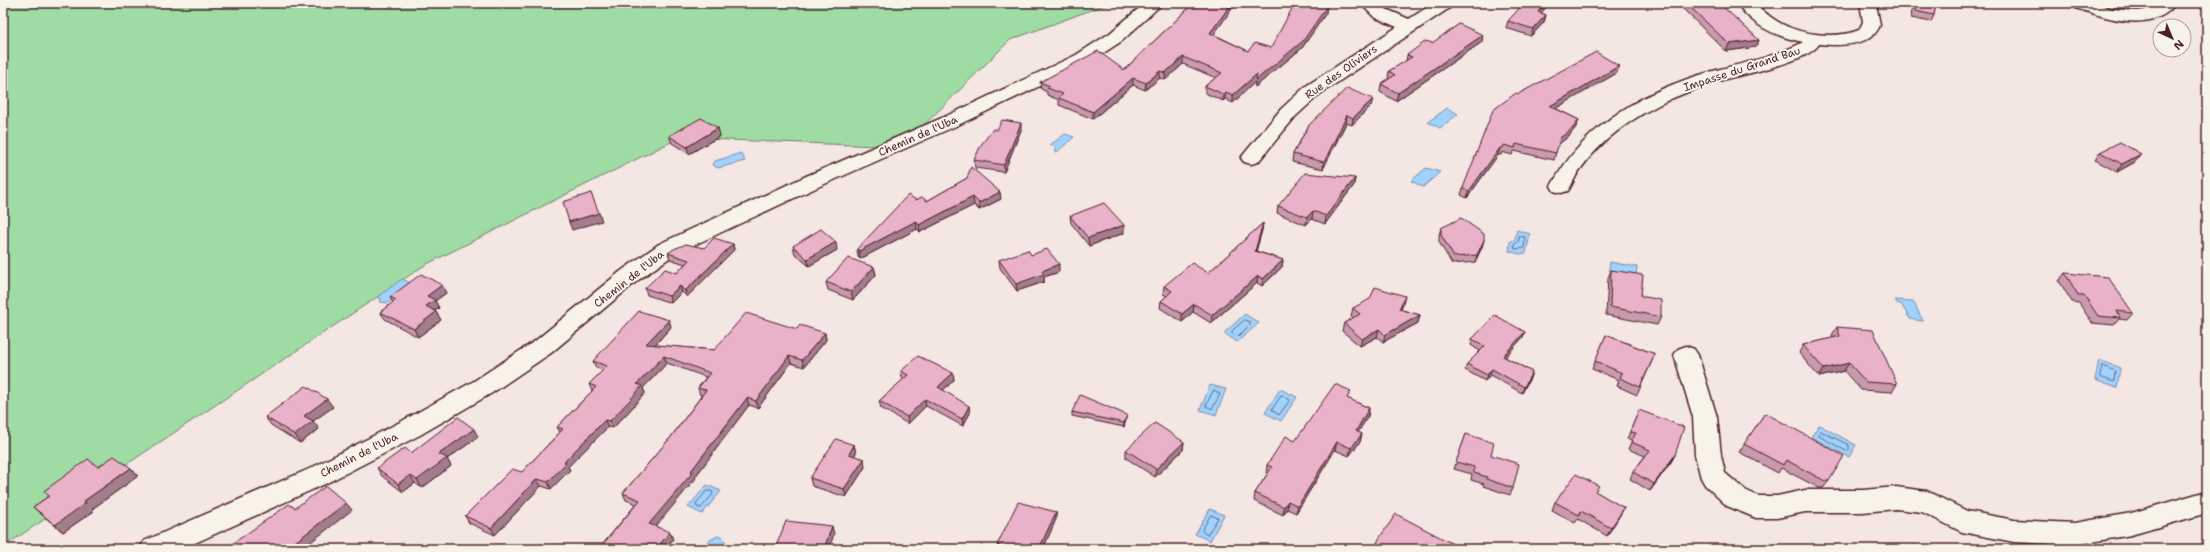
<svg xmlns="http://www.w3.org/2000/svg" width="2210" height="552" font-family="'Shantell Sans',sans-serif">
  <rect width="100%" height="100%" fill="#f4e6e2"/>
  <filter id="ink" filterUnits="userSpaceOnUse"><feTurbulence type="fractalNoise" baseFrequency=".025" numOctaves="2"/><feDisplacementMap in="SourceGraphic" scale="8" xChannelSelector="R" yChannelSelector="G"/><feConvolveMatrix kernelMatrix="1 2 1 2 8 2 1 2 1" color-interpolation-filters="sRGB"/></filter>
  <g filter="url(#ink)">
    <path fill="#9edca4" stroke="#747e68" d="M3 3H1110L1010 40 902 147 679 138 425 265 3 547Z"/>
    <path fill="#9fd2fc" stroke="#7d8aa8" d="M1447 108 1458 114 1440 128 1428 122Z
      M1065 134 1074 137 1057 152 1054 151 1056 148 1050 145Z
      M741 153 745 161 718 168 713 165 715 161Z
      M1426 168 1440 172 1423 187 1411 181Z
      M1517 230 1530 234 1526 253 1519 254 1509 251 1510 242 1515 239Z
      M1610 262 1637 267 1636 275 1609 270Z
      M402 279 413 284 388 303 380 302 381 299 377 297Z
      M1895 300 1913 301 1923 321 1910 319 1901 304 1897 303Z
      M1245 314 1259 323 1237 342 1224 333Z
      M2099 360 2120 368 2117 388 2095 380Z
      M1210 385 1226 389 1216 415 1200 410Z
      M1280 389 1297 397 1281 421 1265 413Z
      M1819 425 1856 445 1849 457 1811 437Z
      M707 485 721 491 702 514 688 507Z
      M1210 509 1224 515 1210 541 1195 534Z
      M718 536H722L727 545 725 549H705L708 541Z"/>
    <g fill="none" stroke-linecap="round" stroke-linejoin="round">
      <path stroke="#6c677f" stroke-width="1" d="M1520 236 1525 237 1524 248 1515 249 1514 245 1518 242Z
        M1245 320 1250 322V325L1238 336 1232 334V331Z
        M2103 366 2115 371 2114 382 2100 377Z
        M1214 390 1220 394 1212 409 1206 406Z
        M1282 395 1290 400 1279 415 1272 410Z
        M1820 431 1849 445V450L1846 451 1819 436Z
        M707 491H712L713 494 701 508 697 507 696 504Z
        M1211 515 1218 518 1207 535 1202 531Z"/>
      <defs>
        <path id="street" d="M1360 3H1378L1386 9 1409 19 1434 3H1453L1451 7 1320 94 1295 117 1258 162 1251 164 1244 162 1241 158 1244 154 1281 109 1306 86 1397 27 1374 17Z
          M1737 3H1755C1763 11 1772 19 1782 24 1803 35 1837 39 1859 30L1863 22 1860 3H1876L1880 25C1872 47 1839 46 1819 44 1808 63 1738 75 1715 82 1701 87 1687 92 1673 98 1638 114 1605 136 1582 167 1576 174 1573 183 1568 191L1561 193 1554 191 1551 186C1586 123 1645 90 1713 71 1744 63 1775 57 1803 42 1777 37 1752 26 1737 3Z
          M2070 3H2094L2113 9 2137 11 2145 10 2158 3H2176C2157 31 2115 21 2089 12 2082 10 2074 9 2070 3Z
          M1686 346 1694 349 1698 355 1717 417 1721 455 1725 473 1745 490 1758 496H1777L1805 490H1863L1896 487 1927 491 1967 511 2014 520 2075 523 2131 513 2207 491V513L2131 535 2075 545 2014 542 1962 532 1922 512 1896 509 1863 512H1805L1777 518H1756L1727 506 1705 485 1701 478 1695 455 1693 417 1674 355 1678 349Z"/>
        <path id="secondary" d="M1145 3H1163L1122 41 1088 63 956 126 818 187 675 254 637 281 551 353 492 393 420 435 327 483 182 549H140L144 541 309 469 402 421 474 381 535 341 621 271 659 244 804 177 942 118 1076 55 1110 33Z"/>
      </defs>
      <use href="#street" stroke="#4a1f2b" stroke-width="3"/>
      <use href="#secondary" stroke="#4a1f2b" stroke-width="3"/>
      <use href="#street" fill="#f7f3e8" fill-rule="evenodd"/>
      <use href="#secondary" fill="#f7f3e8" fill-rule="evenodd"/>
    </g>
    <path fill="#c999ac" stroke="#4a1f2b" d="M1194 3H1236L1213 34 1248 51 1271 48 1326 13 1302 48 1255 87V82L1233 103 1225 99 1223 101 1205 93V86L1216 78 1183 64 1165 80 1160 78 1145 90 1133 85 1093 119 1059 105V100L1047 95V92L1041 89 1040 82 1124 70Z
      M1549 3 1541 13 1546 15 1544 22 1531 36 1506 28 1508 21Z
      M1677 3H1726L1724 8 1759 40 1756 47 1726 51Z
      M1913 3H1936L1934 15 1931 22 1911 18Z
      M1482 42 1396 101 1380 92 1381 84 1388 79 1389 71 1406 61 1407 55 1432 43Z
      M1617 73 1555 108 1579 120 1576 127 1569 136 1558 144 1554 160 1514 151 1512 155 1502 152 1501 155H1498L1467 198 1461 195 1463 188 1518 94Z
      M1371 106 1352 125 1346 123 1323 169 1292 162 1293 154 1309 125Z
      M718 128 720 136 689 154 672 143 669 136Z
      M997 130H1021L1004 172 975 168 974 160Z
      M2100 152 2141 154 2135 162 2117 172 2095 160Z
      M967 178 1001 199 979 210 974 205 920 232 917 229 860 259 858 257 857 249 916 200 927 201Z
      M1355 178 1354 185 1325 224 1312 219 1306 225 1277 213 1278 206Z
      M1070 216 1124 233 1089 246 1071 223Z
      M1263 223 1262 230 1256 251 1283 260 1282 267 1262 286 1257 283 1211 323 1193 312 1182 322 1160 308 1161 301 1167 296 1163 294 1164 286 1208 273Z
      M1441 228 1484 240 1482 247 1475 262 1452 264 1439 242V235Z
      M733 244 734 250 687 297 682 292 671 303 647 295 645 288 677 273 685 264 670 259 668 253Z
      M793 246 837 250 809 266 795 254Z
      M1031 255 1059 272 1044 277V282L1017 291 1000 268 999 260Z
      M874 267 876 275 853 300 828 290 826 282Z
      M1611 270 1641 296 1661 317 1657 325 1606 315 1608 278Z
      M2065 273 2133 313 2127 320 2119 319 2114 325 2092 323 2079 303 2072 302 2059 281Z
      M442 285 446 293 435 301 439 308 435 311 441 320 418 337 385 319 380 312 393 303 390 297Z
      M1403 304 1401 310 1420 315 1418 323 1383 342 1377 337 1360 346 1342 331 1344 323 1354 318 1351 316 1353 308Z
      M669 320 671 327 655 345 714 350 797 329 825 333 826 340 804 367 791 363 758 408 749 405 695 477 696 478 655 526 673 539 665 549H606L603 544 636 504 626 500 623 493 671 437 702 395H700L698 388 706 377 667 363 643 388 645 393 633 407 613 428 608 427 568 467 570 470 551 489 541 486 495 535 469 523 465 516 522 472 560 432 557 427 592 391 589 384 603 370 596 368 593 361Z
      M1837 327 1897 384 1892 392 1861 390 1844 371 1819 377 1799 353 1803 345 1833 338 1832 335Z
      M1525 332 1523 337 1505 357 1532 372 1530 378 1522 393 1490 375 1485 381 1465 370 1467 364 1480 351 1471 345 1472 339Z
      M1606 335 1655 354 1637 395 1617 386 1619 380 1592 369Z
      M901 371 953 373 954 380 943 390 970 413 963 426 926 406 908 424 881 408 879 401 904 379 902 378Z
      M1349 399 1369 408 1368 416 1358 432 1362 434 1360 442 1349 456 1335 450 1296 513 1287 509 1283 515 1254 501 1255 493 1268 473H1266L1267 465Z
      M333 407 313 421 319 429 300 443 271 425 265 417Z
      M1072 412 1126 419 1124 427 1072 416Z
      M1765 413 1829 481 1823 488H1819L1781 468 1778 473 1739 452Z
      M1636 417 1675 455 1671 462 1650 491 1630 479 1633 472 1645 456 1628 449 1632 440 1627 439Z
      M1466 434 1491 455 1513 488 1510 495 1483 486 1484 484 1471 480 1472 474 1454 469Z
      M478 437 447 459 451 466 422 488 415 483 403 492 382 476 377 468 411 453Z
      M1184 442 1183 450 1155 477 1126 458V450Z
      M854 445 856 453 854 456 865 467 846 497 812 486 810 478Z
      M98 467 138 476 92 509 94 511 63 532 41 514 33 507 49 496 44 491Z
      M1596 492 1624 508 1620 515 1607 536 1578 519 1575 523 1552 510 1555 502Z
      M1056 512V519L1043 549H998L997 545Z"/>
    <path fill="#a47d8c" stroke="#4a1f2b" d="M1232 3H1236L1210 40V33Z
      M1545 3H1549L1536 20 1538 12Z
      M1327 6 1326 13 1302 48 1255 87V82L1233 103V95L1257 74Z
      M1546 15 1544 22 1531 36 1533 29Z
      M1483 35 1482 42 1396 101 1398 93Z
      M1759 40 1756 47 1726 51 1729 44Z
      M1183 57V64L1165 80V73Z
      M1619 66 1617 73 1548 113 1550 106Z
      M1160 71V78L1145 90 1146 83Z
      M1133 78V85L1093 119V112Z
      M1226 92 1225 99 1223 101V94Z
      M1373 99 1371 106 1352 125 1353 118Z
      M1347 115 1346 123 1323 169 1324 162Z
      M1579 120 1576 127 1569 136 1558 145 1560 138Z
      M1021 123V130L1004 172V165Z
      M718 128 720 136 689 154 687 147Z
      M1500 148 1498 155 1467 198 1469 191Z
      M2141 154 2135 162 2117 172 2122 164Z
      M1355 178 1354 185 1325 224 1326 216Z
      M1000 192 1001 199 979 210V203Z
      M973 197 974 205 920 232 919 225Z
      M1313 211 1312 219 1306 225 1307 217Z
      M599 213 602 221 572 230 569 222Z
      M916 221 917 229 860 259 859 251Z
      M1263 223 1262 230 1254 259 1255 251Z
      M1124 225V233L1089 246 1088 238Z
      M1484 240 1482 247 1475 262 1477 255Z
      M836 242 837 250 809 266 807 259Z
      M733 244 734 250 687 297 685 291Z
      M1283 260 1282 267 1262 286 1263 279Z
      M1059 264V272L1044 277V282L1017 291 1016 284 1042 271Z
      M874 267 876 275 853 300 851 292Z
      M1258 276 1257 283 1211 323 1212 315Z
      M442 285 446 293 435 301 439 308 430 314 426 306 427 296Z
      M680 286 682 292 671 303 669 296Z
      M1405 296 1403 304 1398 317 1399 309Z
      M1194 304 1193 312 1182 322V314Z
      M436 312 441 320 418 337 414 329Z
      M1420 315 1418 323 1383 342 1385 335Z
      M669 320 671 327 649 351 646 344Z
      M1379 329 1377 337 1360 346 1362 339Z
      M1525 332 1523 337 1501 362 1503 356Z
      M825 333 826 340 804 367 802 360Z
      M664 356 667 363 643 388 645 393 633 407 613 428 610 421 637 384Z
      M789 356 791 363 758 408 756 401Z
      M1849 363 1844 371 1819 377 1824 369Z
      M1492 369 1490 375 1485 381 1487 375Z
      M1532 372 1530 378 1522 393 1524 387Z
      M953 373 954 380 939 394 938 387Z
      M747 398 749 405 695 477 696 478 652 531 649 524 691 471Z
      M327 399 333 407 313 421 319 429 300 443 295 435 304 416Z
      M925 399 926 406 908 424 907 417Z
      M969 406 970 413 963 426 962 419Z
      M1369 408 1368 416 1354 439 1356 431Z
      M1127 415 1124 427V423Z
      M605 420 608 427 568 467 570 470 551 489 548 482 564 462Z
      M474 429 478 437 447 459 451 466 422 488 417 480 439 454Z
      M1362 434 1360 442 1349 456 1351 448Z
      M1184 442 1183 450 1155 477 1156 469Z
      M1337 442 1335 450 1296 513 1298 506Z
      M854 445 856 453 850 462 849 454Z
      M1675 455 1671 462 1650 491 1654 484Z
      M864 459 865 467 846 497 844 489Z
      M131 468 138 476 92 509 94 511 63 532 55 525 84 501Z
      M410 475 415 483 403 492 398 484Z
      M537 479 541 486 495 535 491 528Z
      M1288 501 1287 509 1283 515 1284 507Z
      M346 503 352 510 302 549H286Z
      M1624 508 1620 515 1607 536 1611 528Z
      M1056 512V519L1043 549H1039Z
      M832 526 834 534 829 549H824Z
      M670 532 673 539 665 549H656Z"/>
    <path fill="#eab2c8" stroke="#4a1f2b" d="M1194 3H1232L1210 33 1248 51 1255 43 1271 48 1295 3 1302 4 1312 3 1327 6 1303 41 1256 80 1257 74 1233 95 1226 92 1223 94 1205 86 1222 73 1183 57 1165 73 1160 71 1146 83 1133 78 1093 112 1059 98 1063 94 1047 88 1050 86 1040 82 1098 51 1124 70Z
      M1524 3H1545L1538 12 1546 15 1533 29 1508 21Z
      M1686 3H1719L1759 40 1729 44Z
      M1916 3H1936L1934 15 1915 11Z
      M1459 24 1483 35 1398 93 1381 84 1395 75 1389 71 1412 57 1407 55 1426 41 1432 43Z
      M1596 52 1619 66 1550 106 1579 120 1572 129 1560 138 1556 153 1516 144 1515 148 1504 145 1503 148H1500L1469 191 1463 188 1493 110 1516 93 1518 94Z
      M1347 88 1373 99 1353 118 1347 115 1324 162 1293 154 1309 125Z
      M701 118 718 128 687 147 669 136Z
      M1002 120 1021 123 1004 165 974 160 981 145 993 129 997 130Z
      M2120 142 2141 154 2122 164 2100 152Z
      M971 167 1000 192 979 203 973 197 919 225 916 221 859 251 857 249 908 195 916 200 922 197 927 201 967 178Z
      M1305 173 1355 178 1326 216 1313 211 1307 217 1278 206Z
      M591 193 599 213 569 222 563 202Z
      M1104 203 1124 225 1088 238 1070 216Z
      M1461 218 1484 234V240L1477 255 1454 257 1441 235V228Z
      M1263 223 1255 251 1283 260 1263 279 1258 276 1212 315 1194 304 1182 314 1161 301 1172 291 1164 286 1192 263 1208 273Z
      M821 229 836 242 807 259 793 246Z
      M714 238 733 244 685 291 680 286 669 296 645 288 665 269 677 273 689 260 668 253 674 249 686 244 704 248Z
      M1047 249 1059 264 1042 271 1044 274 1016 284 999 260 1028 250 1031 255Z
      M848 258 874 267 851 292 826 282Z
      M1611 270 1643 275 1641 296 1661 300V317L1610 307Z
      M2065 273 2108 277 2133 313 2117 311 2120 318 2098 316 2084 295H2078Z
      M421 274 442 285 427 296 435 300 426 306 436 312 414 329 380 312 396 300 390 297Z
      M1375 287 1405 296 1399 309 1420 315 1385 335 1379 329 1362 339 1344 323 1360 314 1353 308 1370 299Z
      M639 311 669 320 646 344 714 350 746 313 797 329 800 325 825 333 802 360 789 356 756 401 747 398 691 471 693 472 649 524 670 532 656 549H615L603 544 640 500 623 493 671 437 706 390 698 388 710 373 664 356 637 384 642 386 630 400 610 421 605 420 564 462 566 463 548 482 537 479 491 528 465 516 512 469 522 472 563 429 557 427 596 387 589 384 607 366 593 361Z
      M1495 315 1525 332 1503 356 1532 372 1524 387 1492 369 1487 375 1467 364 1485 346 1472 339Z
      M1837 327 1873 330 1897 384 1866 382 1849 363 1824 369 1803 345 1840 336Z
      M1606 335 1655 354 1640 387 1620 378 1622 373 1595 361Z
      M918 356 953 373 938 387 969 406 962 419 925 399 907 417 879 401 908 375 901 371Z
      M1335 384 1351 391 1347 398 1369 408 1356 431 1362 434 1351 448 1337 442 1298 506 1288 501 1284 507 1255 493 1272 467 1267 465 1286 436 1295 441Z
      M306 386 327 399 304 416 313 421 295 435 265 417Z
      M1080 395 1127 415 1124 423 1072 412Z
      M1639 410 1684 427 1675 455 1654 484 1633 472 1650 450 1631 442 1636 433 1630 432Z
      M1765 413 1844 456 1829 481H1825L1786 460 1783 465 1744 444Z
      M458 417 474 429 439 454 447 458 417 480 410 475 398 484 377 468 405 448 411 453Z
      M1155 423 1184 442 1156 469 1126 450Z
      M1466 434 1494 443 1491 455 1519 464 1513 488 1486 479 1487 477 1474 473V467L1456 462Z
      M836 439 854 445 849 454 864 459 844 489 810 478Z
      M114 456 131 468 84 501 86 503 55 525 33 507 49 496 44 491 88 459 98 467Z
      M1576 474 1599 486 1595 491 1624 508 1611 528 1581 511 1579 515 1555 502Z
      M326 486 346 503 286 549H225L289 504 295 508Z
      M1018 502 1056 512 1039 549H1034L1028 547 1027 549H1011L997 545Z
      M1396 514 1453 544 1451 549H1374L1380 537Z
      M786 521 832 526 824 549H775Z
      M1914 545 1921 549H1911Z"/>
  </g>
  <g text-anchor="middle" dominant-baseline="central" stroke-width="4" stroke-linejoin="round" paint-order="stroke">
    <g font-size="11" fill="#4a1f2b" stroke="#f7f3e8">
      <text transform="translate(1742 69) rotate(-18)">Impasse du Grand Bau</text>
      <text transform="translate(1341 72) rotate(-35)">Rue des Oliviers</text>
      <text transform="translate(918 136) rotate(-24)">Chemin de l'Uba</text>
      <text transform="translate(629 279) rotate(-38)">Chemin de l'Uba</text>
      <text transform="translate(359 455) rotate(-27)">Chemin de l'Uba</text>
    </g>
  </g>
  <rect width="2210" height="552" fill="none" stroke="#f7f3e8" stroke-width="16"/>
  <rect x="8" y="8" width="2194" height="536" fill="none" stroke="#4a1f2b" stroke-width="1.5" filter="url(#ink)"/>
  <g transform="translate(2172 38) rotate(136)"><circle r="19" fill="#f7f3e8" stroke="#b29e9c"/>
  <path d="M0-3L7 15L0 10L-7 15Z" fill="#4a1f2b"/>
  <text y="-6" font-size="11" font-weight="bold" text-anchor="middle" fill="#4a1f2b">N</text>
  </g>
</svg>
